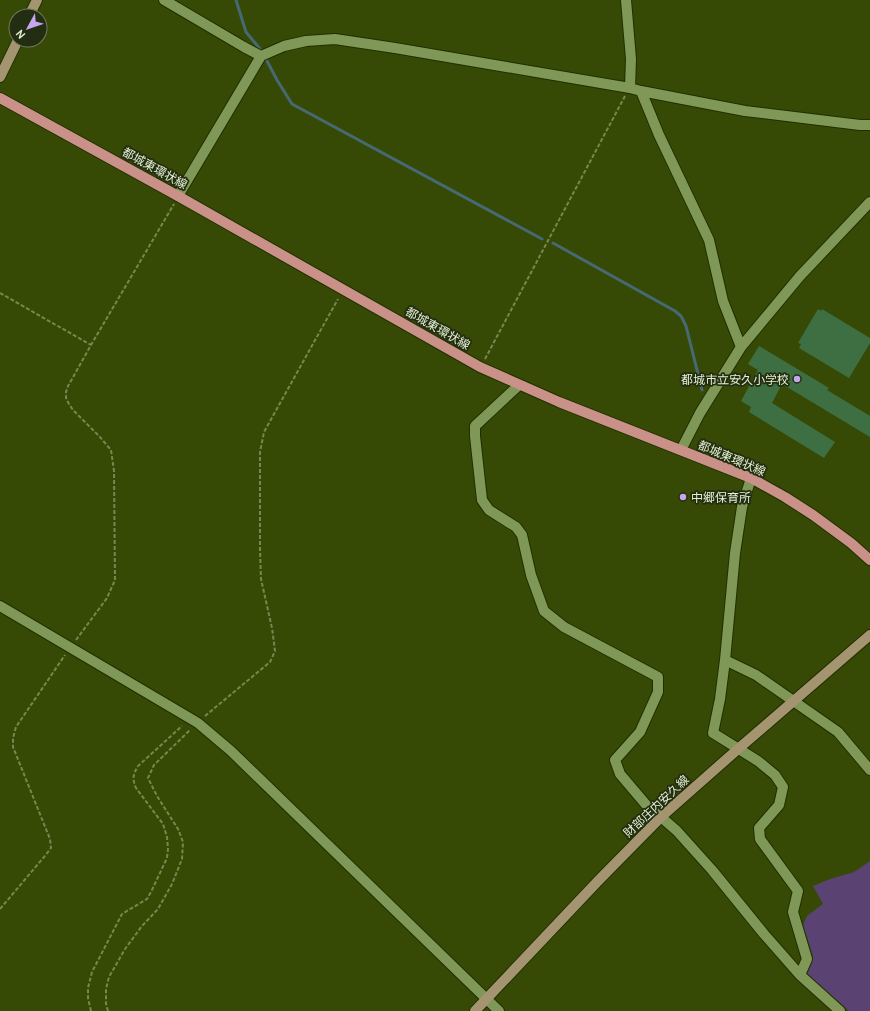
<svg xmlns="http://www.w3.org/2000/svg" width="870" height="1011" font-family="Cabin,'Noto Sans JP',sans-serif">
  <rect width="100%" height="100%" fill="#364a05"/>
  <path fill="#5a4273" d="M870 861V1011H849L807 974 813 956 803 925 807 916 823 904 813 886 830 879 854 872Z"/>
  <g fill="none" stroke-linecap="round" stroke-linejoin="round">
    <path stroke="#466974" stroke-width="3" d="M236 0 246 32 260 49
      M266 59 277 80 292 104 542 239
      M553 243 675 311 681 316 686 326 702 390"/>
  </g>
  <path fill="#3e6f42" d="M818 309 821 311 822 309 870 338V343L849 378 799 348 801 344 798 343Z
    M759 346 829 388 827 390 870 416V437L782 384 772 403 835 442 824 458 749 412 751 407 741 401 758 370 748 364Z"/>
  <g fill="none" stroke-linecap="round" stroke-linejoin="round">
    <defs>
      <path id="street" d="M164 0 244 47 261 56
        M626 0 631 59 630 88
        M641 91 659 135 709 240 723 301 741 347
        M178 196 261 56 284 46 306 41 335 39 395 48 630 88 641 91 745 111 860 125H870
        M519 385 475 426V436L482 500 489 510 516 527 522 535 531 575 544 611 564 627 658 677V692L640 732 615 760 620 774 648 807 661 817 677 831 712 870 764 934 800 975 840 1011
        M681 450 700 413 741 347 800 276 870 202
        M751 478 742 507 735 553 725 660 720 699 713 733 758 761 775 775 783 787 779 805 759 828 760 839 798 891 793 912 807 959 800 975
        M0 606 198 723 231 751 499 1011
        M725 660 756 675 838 732 870 770"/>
      <path id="secondary" d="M29 16 37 0
        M0 77 18 40
        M475 1011 598 881 661 817 738 749 870 635"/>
      <path id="primary" d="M0 98 178 196 480 367 559 402 751 478 785 497 813 515 851 543 870 560"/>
    </defs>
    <use href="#street" stroke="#202f00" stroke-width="12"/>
    <use href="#secondary" stroke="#202f00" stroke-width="12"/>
    <use href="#primary" stroke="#202f00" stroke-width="12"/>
    <path stroke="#768750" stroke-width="2" stroke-dasharray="4 2" stroke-linecap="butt" d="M0 293 91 345
      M485 359 625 96
      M76 640 107 598 115 580 114 471 111 450 99 436 73 410 69 404 66 398V392L68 386 91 345 174 204
      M205 716 270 662 275 651 272 628 261 579 260 550V452L264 432 338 299
      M0 909 44 857 51 848 50 839 13 747V738L16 727 65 655
      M91 1011 88 998V988L92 972 122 914 147 899 151 892 167 858 168 849 167 837 163 824 136 788C132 778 133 775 138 766L182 726
      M108 1011 106 1004V989L109 977 125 949 142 926 158 909 172 884 182 859 183 842 178 829 157 796 148 778 154 765 190 730"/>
    <use href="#street" stroke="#7f9757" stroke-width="10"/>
    <use href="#secondary" stroke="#a4946f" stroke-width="10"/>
    <use href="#primary" stroke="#c99187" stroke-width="10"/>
  </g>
  <g fill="#c8a5ef" stroke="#232d12" stroke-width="1.5">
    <circle cx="797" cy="379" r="4"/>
    <circle cx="683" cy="497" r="4"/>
  </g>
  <g text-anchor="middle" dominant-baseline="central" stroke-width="3.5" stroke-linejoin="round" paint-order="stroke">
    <g font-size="12" fill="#e3f1d0" stroke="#232d12">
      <text transform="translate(155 168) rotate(29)">都城東環状線</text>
      <text transform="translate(438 328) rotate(30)">都城東環状線</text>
      <text transform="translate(732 458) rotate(23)">都城東環状線</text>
      <text transform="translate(656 806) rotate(-43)">財部庄内安久線</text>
    </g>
    <g font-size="12" fill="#e3f1d0" stroke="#232d12" text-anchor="end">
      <text x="789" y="379">都城市立安久小学校</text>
      <text x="691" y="497" text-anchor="start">中郷保育所</text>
    </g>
  </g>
  <g transform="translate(28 28) rotate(230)"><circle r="19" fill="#232d12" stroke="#707b5e"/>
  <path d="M0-3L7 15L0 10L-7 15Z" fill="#c8a5ef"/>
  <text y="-6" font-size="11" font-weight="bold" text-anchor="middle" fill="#e3f1d0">N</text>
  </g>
</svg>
